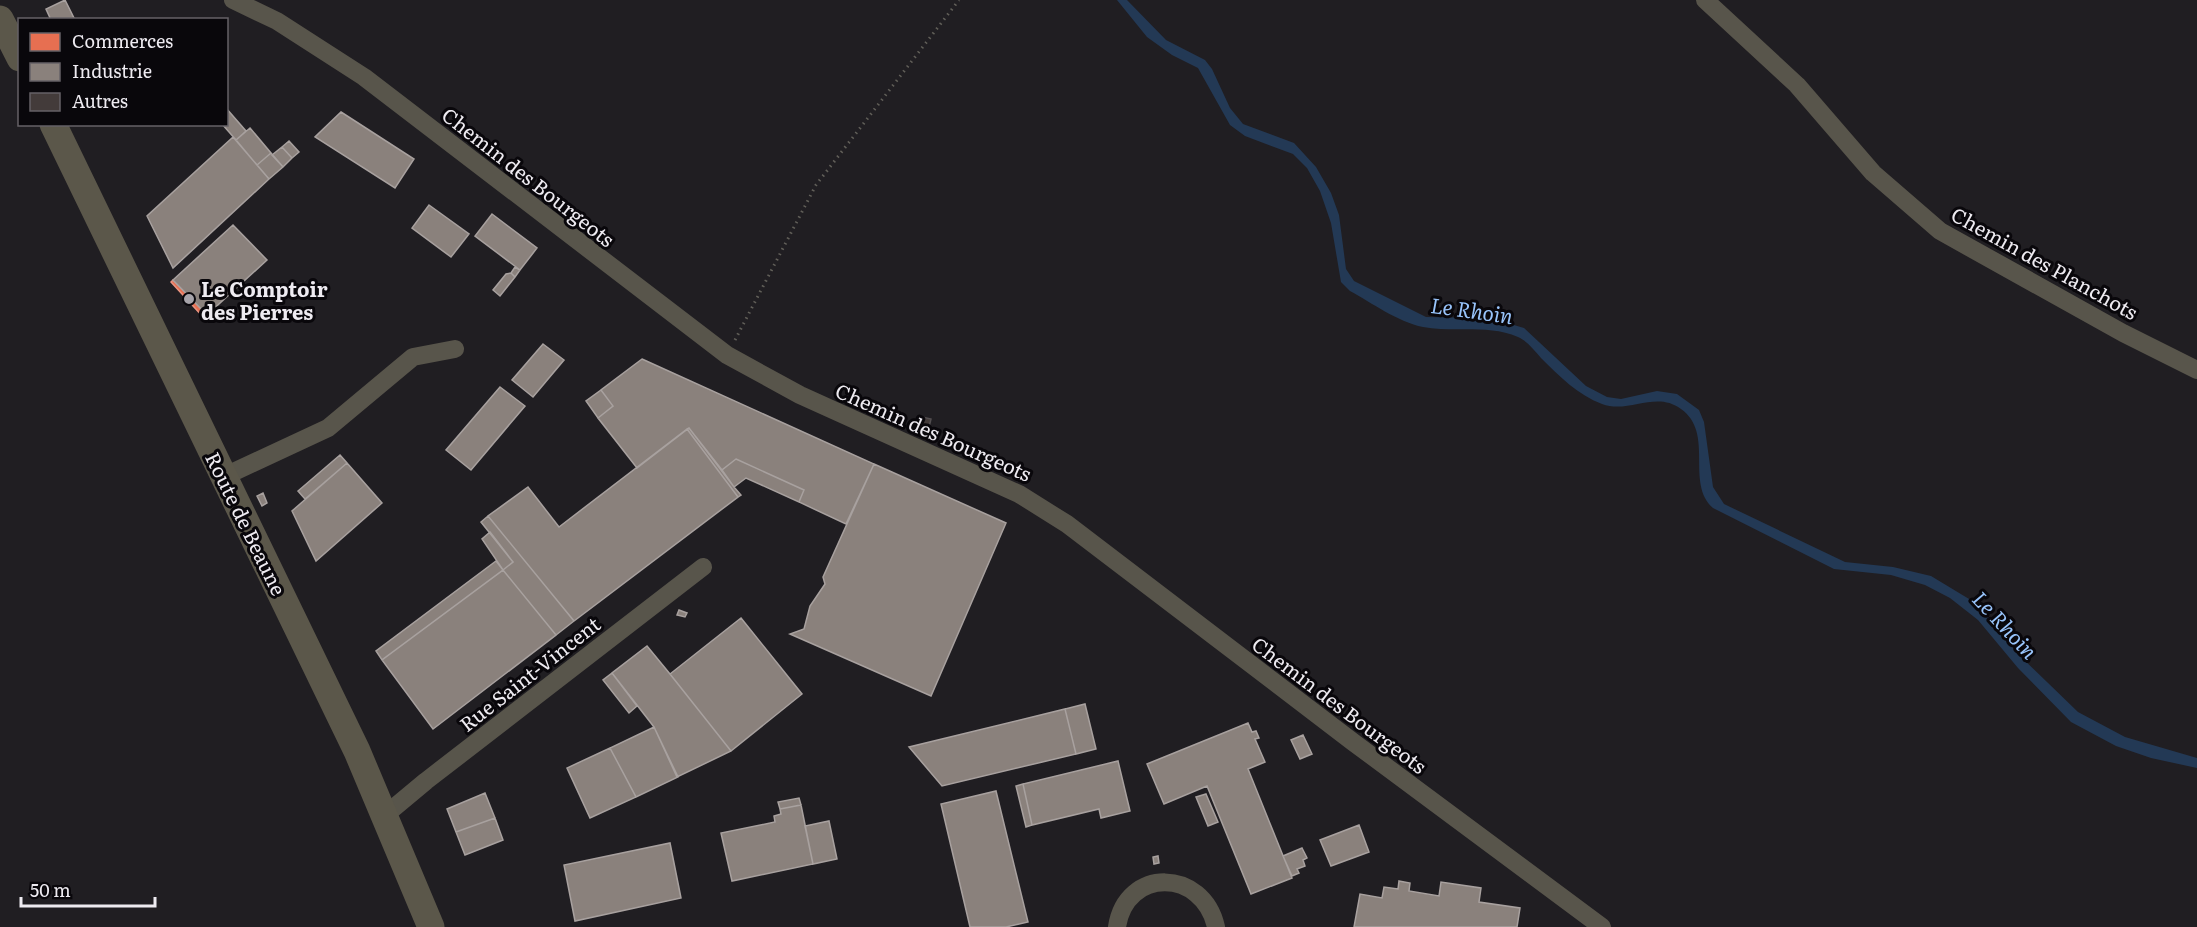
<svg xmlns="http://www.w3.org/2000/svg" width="2197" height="927" font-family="Literata,serif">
  <rect width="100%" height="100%" fill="#201e22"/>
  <path fill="#233955" d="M1117 0H1127L1166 40 1205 60 1212 69 1230 108 1243 124 1294 143 1316 167 1331 193 1339 215 1346 269 1354 281 1426 317 1490 318 1524 328 1586 386 1607 397 1621 399 1657 391 1677 394 1699 410 1704 422 1713 487 1724 504 1845 562 1893 567 1931 576 1979 605 2019 655 2078 712 2125 737 2197 758V768L2151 758 2116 746 2071 722 2018 668 1978 620 1950 598 1925 585 1891 575 1834 569 1713 508C1685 483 1715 433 1681 409 1656 390 1629 414 1602 404 1578 395 1559 376 1541 358 1534 350 1527 341 1518 337 1487 324 1455 333 1423 327 1398 322 1372 303 1350 291L1341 282 1331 223 1320 191 1307 168 1293 154 1245 136 1230 125 1198 68 1172 55 1147 37Z"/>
  <path fill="#e76f51" stroke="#e99481" stroke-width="1.5" d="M173 280 207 315 204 318 171 282Z"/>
  <path fill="#8a817c" stroke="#a8a19f" stroke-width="1.5" d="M65 0 75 20H51L46 9Z
    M226 108 246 131 236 140 222 124H226Z
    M341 112 414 159 395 188 315 137Z
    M250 128 271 153 257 165 236 140Z
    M233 137 269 179 173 268 147 216Z
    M289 141 299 152 292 158 282 147Z
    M282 147 292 158 283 167 272 155Z
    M271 153 283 167 269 179 257 165Z
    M429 205 469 234 451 257 412 228Z
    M492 214 537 248 520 270 475 236Z
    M233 225 267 260 207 315 173 280Z
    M515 267 520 270 515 277 511 273Z
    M511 273 515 277 500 296 493 290 506 274Z
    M543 344 564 360 533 397 512 380Z
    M642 359 874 464 846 524 799 502 804 490 736 459 722 470 689 428 637 468 598 418 613 406 601 390Z
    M500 387 525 406 471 470 446 450Z
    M601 390 613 406 598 418 586 401Z
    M689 428 734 487 741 495 738 497 687 429Z
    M687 429 738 497 574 621 488 516 528 487 559 527Z
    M340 455 347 463 305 499 298 491Z
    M736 459 804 490 799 502 746 478 734 487 722 470Z
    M347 463 382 503 316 561 292 511Z
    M874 464 1006 523 931 696 790 634 804 629 810 606 825 584 823 577Z
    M263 493 267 503 262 506 257 496Z
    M488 516 574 621 556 635 503 570 513 562 481 522Z
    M490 532 513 562 503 570 482 539Z
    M496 561 503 570 382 660 376 651Z
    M503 570 556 635 433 729 382 660Z
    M679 610 687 613 685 617 677 615Z
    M741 618 802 694 731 751 670 674Z
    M647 646 670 674 731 751 677 777 654 727 612 673Z
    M612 673 637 706 629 713 603 680Z
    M1085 704 1096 749 1076 754 1065 709Z
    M1065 709 1076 754 942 786 909 747Z
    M1248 723 1252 732 1256 731 1259 738 1255 739 1265 762 1248 769 1292 878 1251 894 1207 786 1164 804 1147 764Z
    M654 727 678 777 636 797 610 748Z
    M1303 735 1312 754 1300 759 1291 740Z
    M610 748 636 797 590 818 567 768Z
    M1118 761 1130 811 1101 818 1099 809 1032 825 1023 784Z
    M1023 784 1032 825 1026 827 1016 786Z
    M996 791 1028 922 1006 927H970L941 804Z
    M485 793 495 818 456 832 447 809Z
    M1206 794 1218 822 1208 826 1196 797Z
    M799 798 801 805 780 809 778 802Z
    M801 805 813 864 732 881 721 833 775 822 774 816 781 814 780 809Z
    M495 818 503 840 465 855 456 832Z
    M829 821 837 859 813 864 805 826Z
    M1359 825 1369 852 1331 866 1320 840Z
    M670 843 681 898 575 921 564 865Z
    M1302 848 1307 858 1303 860 1305 866 1297 869 1299 873 1292 876 1283 856Z
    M1158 856 1159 863 1154 864 1153 857Z
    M1399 881 1410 883 1409 891 1439 896 1441 882 1481 888 1479 902 1520 908 1517 927H1354L1360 894 1382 898 1384 887 1398 889Z"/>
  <path fill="#433b3a" stroke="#524e50" stroke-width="1.5" d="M922 417 931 419 929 427 920 425Z"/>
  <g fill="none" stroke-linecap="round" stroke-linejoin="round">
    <path stroke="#615f59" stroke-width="3" stroke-dasharray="1.5 4.5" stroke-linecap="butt" d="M735 340 816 185 959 0"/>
    <path stroke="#58554b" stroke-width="18" d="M233 0 277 21 364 77 727 355 800 395 1019 494 1067 524 1353 742 1602 927
      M1705 0 1797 85 1873 173 1940 231 2123 333 2197 370
      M225 476 328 428 413 357 455 349
      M384 816 426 781 703 567
      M1117 927C1126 867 1203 868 1216 927"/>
    <path stroke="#5b574a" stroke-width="27" d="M0 19 20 58
      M53 124 357 751 431 927"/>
  </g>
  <circle fill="#a6a3a9" stroke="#09070b" stroke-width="2" cx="189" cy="299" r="6"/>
  <g text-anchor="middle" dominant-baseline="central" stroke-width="6" stroke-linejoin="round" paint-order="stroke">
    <g font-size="20" fill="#eeebf1" stroke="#09070b">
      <text transform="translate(529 176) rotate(38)">Chemin des Bourgeots</text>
      <text transform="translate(2045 262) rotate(29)">Chemin des Planchots</text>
      <text transform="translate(934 431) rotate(24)">Chemin des Bourgeots</text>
      <text transform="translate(247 523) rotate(64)">Route de Beaune</text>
      <text transform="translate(529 673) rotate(-38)">Rue Saint-Vincent</text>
      <text transform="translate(1340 704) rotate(37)">Chemin des Bourgeots</text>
    </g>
    <g font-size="20" font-weight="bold" fill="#eeebf1" stroke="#09070b" text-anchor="start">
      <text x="201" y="288">Le Comptoir<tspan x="201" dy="23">des Pierres</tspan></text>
    </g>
    <g font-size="21" font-style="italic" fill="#98c4fb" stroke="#09070b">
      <text transform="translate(1472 309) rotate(8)">Le Rhoin</text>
      <text transform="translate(2006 624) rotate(47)">Le Rhoin</text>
    </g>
  </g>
  <rect x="18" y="18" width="210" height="108" fill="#09070b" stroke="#656267" stroke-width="1.5"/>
  <rect x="30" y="33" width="30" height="18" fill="#e76f51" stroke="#656267" stroke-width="1.5"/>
  <text x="72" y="48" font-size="18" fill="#eeebf1">Commerces</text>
  <rect x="30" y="63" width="30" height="18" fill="#8a817c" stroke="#656267" stroke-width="1.5"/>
  <text x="72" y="78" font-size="18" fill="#eeebf1">Industrie</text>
  <rect x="30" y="93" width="30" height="18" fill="#433b3a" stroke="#656267" stroke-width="1.5"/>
  <text x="72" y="108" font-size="18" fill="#eeebf1">Autres</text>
  <path d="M21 897v9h134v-9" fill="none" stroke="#eeebf1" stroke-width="3"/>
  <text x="30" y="897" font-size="18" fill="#eeebf1" stroke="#09070b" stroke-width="4.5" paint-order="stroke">50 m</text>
</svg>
